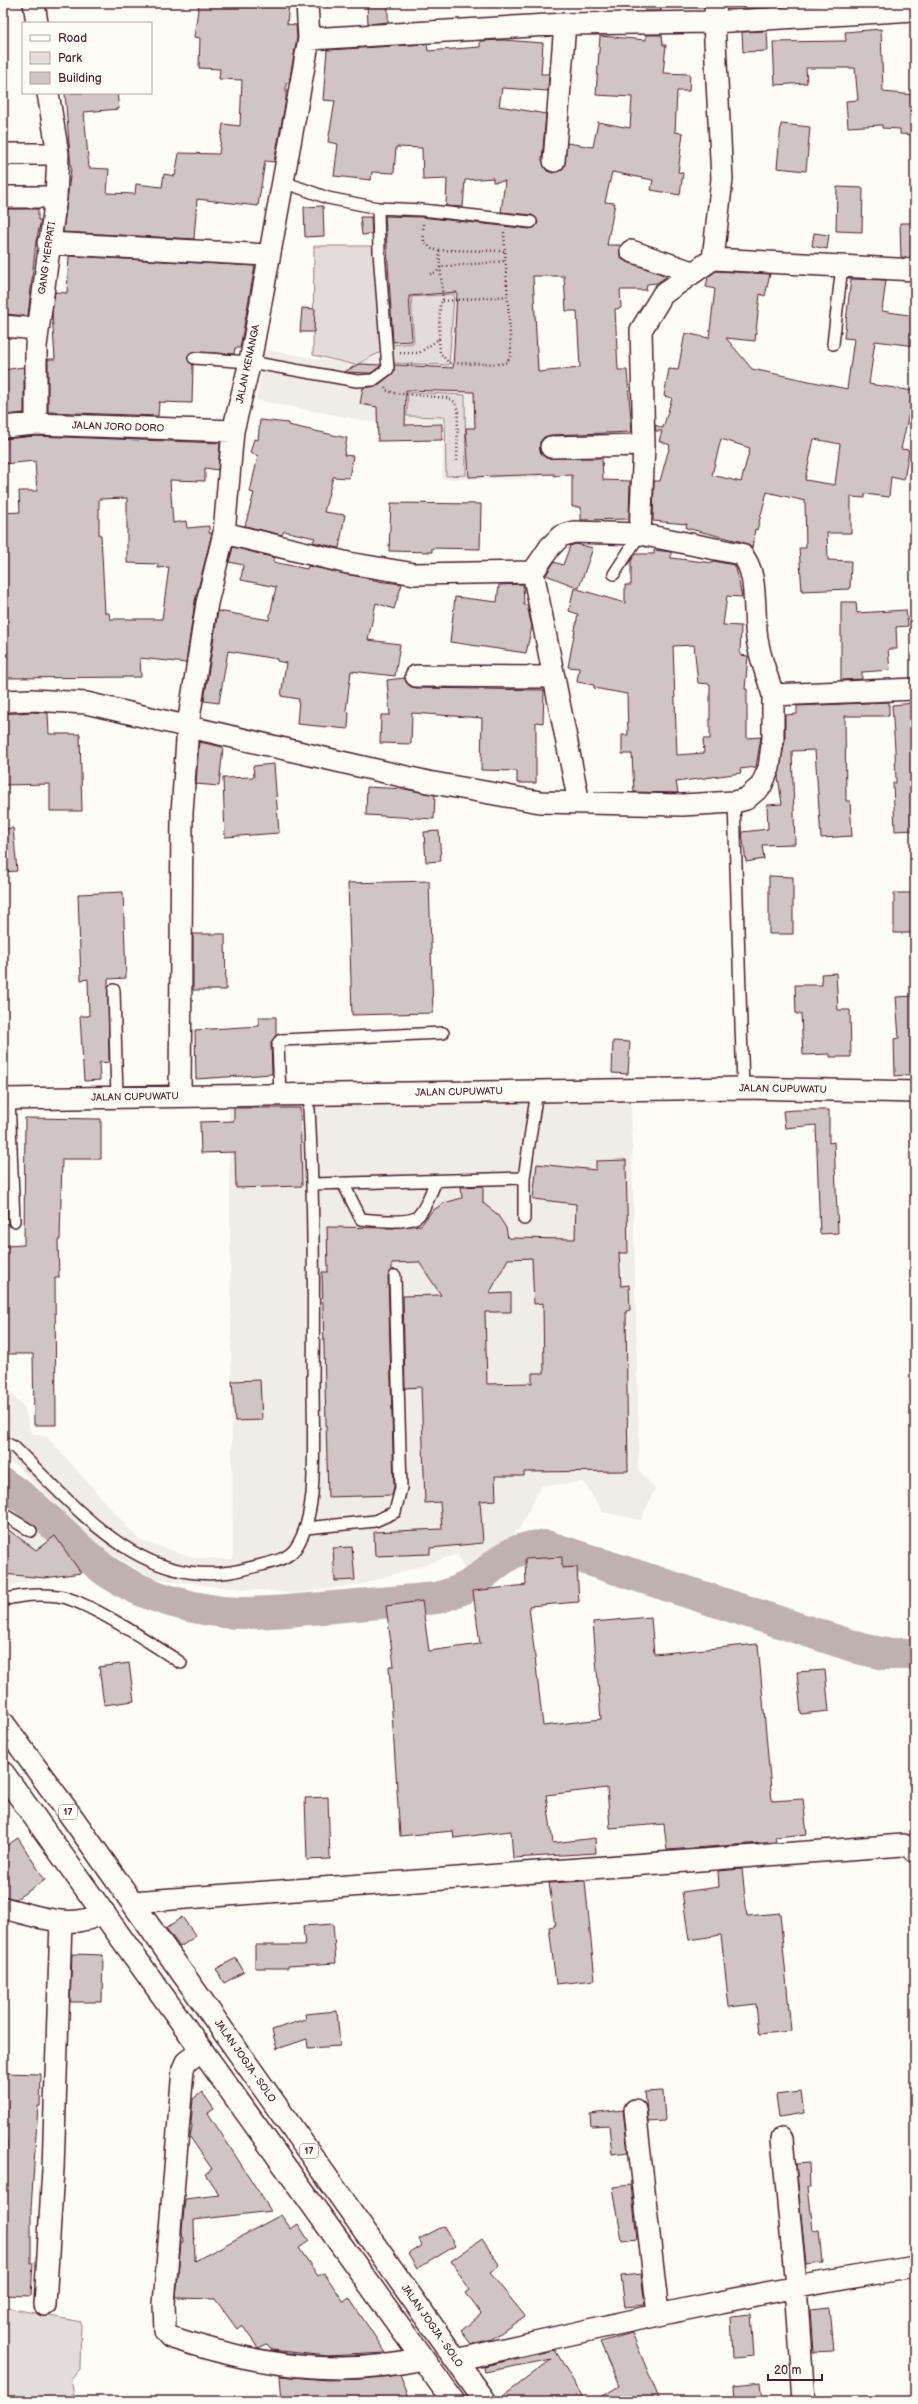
<svg xmlns="http://www.w3.org/2000/svg" width="918" height="2404" font-family="'Balsamiq Sans',sans-serif">
  <rect width="100%" height="100%" fill="#fdfcf7"/>
  <filter id="ink" filterUnits="userSpaceOnUse"><feTurbulence type="fractalNoise" baseFrequency=".025" numOctaves="2"/><feDisplacementMap in="SourceGraphic" scale="8" xChannelSelector="R" yChannelSelector="G"/><feConvolveMatrix kernelMatrix="1 2 1 2 8 2 1 2 1" color-interpolation-filters="sRGB"/></filter>
  <g filter="url(#ink)">
    <path fill="#f0ece8" d="M415 213 530 224 540 371V479H442L444 423 383 424 256 400 265 350 356 365 384 350 383 215Z
      M537 1092 631 1101 639 1451 637 1468 655 1489 641 1520 603 1512 583 1482 541 1486 519 1529 466 1575 458 1554 363 1584 293 1593 209 1586 153 1578 101 1548 16 1465 3 1461V1386L24 1407 31 1433 47 1437 138 1539 193 1558 233 1559 229 1102Z
      M3 1490 58 1532 73 1553 42 1567 29 1580 3 1589Z"/>
    <path fill="#e3dcda" stroke="#967e82" d="M314 246H375L384 350 356 365 313 355Z
      M454 294 449 365 392 363 391 345 414 343 411 297Z
      M408 392 465 395 466 475 446 476 445 417 407 416Z
      M3 2307 81 2322 80 2369 71 2380 75 2401H10L3 2393Z"/>
    <g fill="none" stroke-linecap="round" stroke-linejoin="round">
      <path stroke="#c0b1b1" stroke-width="32" d="M3 1484C43 1508 71 1547 109 1573 142 1595 185 1607 223 1612 252 1615 282 1611 311 1609 353 1605 395 1602 437 1598 449 1594 461 1591 471 1584 497 1565 511 1545 546 1546L862 1649 885 1654H915"/>
    </g>
    <path fill="#d0c5c4" stroke="#4a1f2b" fill-rule="evenodd" d="M199 3H289L287 24 296 25 297 38 289 83H286V100L274 162 265 161 258 206 197 199 194 239 63 232 71 169 65 93H117L119 109 84 112 89 168 109 169 107 193 135 194 136 184 162 187 164 174 175 176 179 153 219 154 223 124 240 126 242 80 219 79 220 69 199 68 200 38 194 37Z
      M367 3H388V22L368 24Z
      M644 3H661V11H645Z
      M881 29 883 92 915 95V135L900 134V129L882 128V125L848 127 846 101 858 100 855 68H806L807 83 775 85 773 42 846 41 845 32Z
      M767 31 768 51 743 52 742 32Z
      M646 35H662L663 45H666L663 73 690 74 689 91H677L675 132 683 133 678 172 683 173 680 195 651 190 653 180 612 172 605 202 615 203 607 245H620V258L627 262 667 276 657 283 647 284 646 290H620L621 308 615 309 618 370H627L632 432 551 435 544 437 540 442 541 453 546 458H602L603 480 630 481 629 519 581 520V507H572V475L554 476V474L469 477 466 428H475L474 392 406 390 405 425 442 424V440L378 441 377 407 360 404 363 388 377 386 392 374 395 365 453 368 457 292 409 296 412 341 393 342 385 216 421 217 530 229 536 226 538 222 532 215 501 212 505 181 493 182V178L465 180 463 207 446 206 447 179 423 180 422 148 396 147 394 173 372 172 371 180 334 176 338 144 328 142 335 101 323 100 327 50 427 44 428 51 480 47V41L503 40 543 43 541 74H549L548 91 502 88 499 106 546 114 542 160 547 171 553 173 564 167 567 143 593 147 598 122 630 128 632 97 596 95 600 36 646 40ZM533 276H564L566 311H577L580 368 538 372Z
      M781 124 810 127 806 171 777 168Z
      M837 187 863 188 862 232 836 231Z
      M323 206 324 236 305 237 304 207Z
      M3 209H38V220H41L36 242 28 316 3 314Z
      M360 217H371L372 234 362 235Z
      M900 223H915V258L901 257Z
      M814 233 829 235 827 249 812 246Z
      M69 256 255 266 240 348H235L234 354 191 352 187 358 193 365 192 403 159 402 158 416 48 412V359H55L52 313 55 292 67 293Z
      M716 271 770 274 765 296 760 294 755 341 726 338 752 369 847 389 854 339 844 338 851 279 886 280 882 311 915 316V346L875 341 869 384 914 391 901 449 909 450 904 480 891 477 889 497 865 494V498L851 497V533H827L828 560 851 561 850 589 802 591 799 548H806L805 501 767 492 757 530 755 529 752 548 743 542 686 528 687 524 653 521 654 481H660L670 445 659 441 662 431H656L655 425 663 428 672 398 664 396 669 369 678 370 685 333 709 338 715 289 706 287 708 277ZM721 439 750 448 741 482 712 475ZM814 439 840 444 835 485 805 480Z
      M302 308 315 309 314 332H300Z
      M359 364 381 365V366L371 373 344 372Z
      M24 367V413L6 415 3 370Z
      M260 420 288 423V425L347 438 344 455 353 456 349 478 333 477 324 512 345 515 339 548 313 542 315 538 284 531 282 535 245 526 254 493 250 492 258 456 250 453 254 439 258 440Z
      M36 436 220 443 218 470 205 468V481L170 480 173 523 186 521 187 528 209 526V533H212L195 601 186 663 140 658 141 677 3 678V513L20 512 19 491H37L35 461 3 464V439ZM127 498V563L158 564V568L169 567 162 619H110L109 613H105L101 535H99V499Z
      M391 503 481 504 480 549 432 548V552L389 551Z
      M576 544 593 548 579 588 546 575 554 562 563 565 570 546Z
      M233 547 275 558 273 562 307 569 308 566 384 582 402 584 394 609 376 603 368 640 400 644 395 676 351 671 346 711 349 712 348 729 297 724 299 699 281 696 286 663 277 661V659L228 651 219 703 204 701 218 611 269 620 276 587 241 580 243 565 229 562Z
      M654 550 671 552V558L713 563V561L734 565 736 568 742 597 727 596 723 625 741 626 740 655 748 656 745 689H747V738L761 737 756 767 740 769 741 773 676 782 678 793 634 792 632 754H622V735H628L627 694 594 688V685L577 682 579 668 568 667 578 614 569 611 574 588 625 603V585H631V561L635 554H654ZM694 645 698 683 710 684V739H703L704 753 677 755 673 646Z
      M523 584 524 605H527L532 627 526 653 450 642 455 597 497 602 499 585Z
      M841 602H856L857 613 906 610 908 626 896 627 897 649H888L890 670 862 672V679L841 680Z
      M405 678 410 686 416 688 544 690 543 723 536 722V783H517V771L481 770 482 718 412 713 411 744 380 743 381 715H390L387 680Z
      M889 702V716H845L846 801H850L852 836 821 838 815 750 792 751 795 844 762 845 764 859 746 862 742 832 768 829 767 805 782 804 778 777 785 740V715L797 714V706Z
      M915 703V830L895 831 893 783H896L895 749 892 705Z
      M32 712 48 713 49 734H80L82 811H50V784L3 785V714Z
      M199 742 223 747 219 786 196 784Z
      M274 764 279 833 225 837 223 778 254 777 253 766Z
      M367 787 405 789 435 795 434 819 366 815Z
      M13 828 17 871 3 872V829Z
      M439 831 441 861 426 862 424 832Z
      M769 876 793 877V934H769Z
      M429 881 433 1013 352 1015 348 883Z
      M123 892 126 978 108 979 109 1062 99 1063 100 1080 84 1081 80 1016H89L88 979 81 980 78 894Z
      M894 893H915V933H894Z
      M193 934H225L226 990H193Z
      M836 973 838 1010H850L851 1057H830V1054L803 1055 801 1014H796L795 985H822L821 974Z
      M915 996V1074L895 1076 894 1039 899 1038 896 997Z
      M259 1017H276V1035L271 1043 272 1074 196 1079 195 1030 259 1026Z
      M613 1041 630 1042 628 1074 612 1073Z
      M234 1108H300L302 1186 236 1188 235 1152 201 1153 200 1122 234 1121Z
      M796 1110H829V1143L834 1142 838 1233 820 1234 816 1125 785 1128 783 1111Z
      M25 1118 101 1119V1159H62L60 1240H58L59 1278H55L56 1425H34L33 1354H3V1289H6L5 1246 24 1245Z
      M626 1160 628 1253H619L621 1286 629 1285 630 1310 626 1311 628 1471 524 1472V1476H495L496 1500 480 1501 483 1543 430 1548V1554L375 1556 374 1532 442 1529 440 1502 425 1503 421 1387 405 1388 403 1296 441 1295 419 1262 392 1263V1270L388 1276 394 1487 392 1495 328 1497 322 1272H328L327 1227 392 1228 421 1225 432 1211 444 1203 462 1198 461 1187 483 1186V1203L497 1214 506 1228 508 1238 575 1239 576 1204 533 1199 537 1164 596 1170V1161ZM532 1258 534 1304 543 1303 544 1373H532V1383L487 1384 485 1312H511V1293L489 1294 508 1259Z
      M260 1380 262 1420 235 1421 232 1381Z
      M3 1526 36 1550 55 1536 81 1573 45 1578 3 1574Z
      M352 1547 355 1580 335 1581 333 1548Z
      M562 1557V1568L577 1567 579 1602 529 1606 543 1726 601 1719 593 1622 651 1617 654 1654 758 1644 772 1801 803 1799 807 1834 775 1837 776 1842 667 1850 664 1824 610 1828 607 1788 546 1795 553 1843 595 1838 596 1853 513 1858 511 1831 454 1838 453 1831 400 1836 389 1666H394L386 1606 422 1601 429 1651 480 1644 473 1591 526 1585 525 1559Z
      M129 1663 134 1701 104 1705 99 1667Z
      M825 1670 829 1711 801 1714 797 1672Z
      M328 1797 330 1859 307 1860 305 1798Z
      M18 1838 45 1880 16 1899 3 1896V1848Z
      M742 1869 747 1916 780 1913 791 2031 759 2034 756 2004 729 2007 721 1935 689 1940 682 1892 719 1887 718 1871Z
      M585 1881 595 1980 556 1984 549 1927 555 1926 549 1883Z
      M182 1917 196 1936 180 1947 166 1928Z
      M333 1924 336 1963 288 1966V1968H255V1945H305L303 1926Z
      M72 1954 103 1955 102 2002H70Z
      M236 1958 244 1972 224 1983 216 1969Z
      M337 2011 340 2046 308 2048 307 2039 277 2049 272 2030 306 2019 305 2014Z
      M5 2073 41 2074 40 2106H38L31 2209V2263H33L31 2296 3 2295 7 2142H5Z
      M663 2091 665 2121 648 2122 645 2092Z
      M202 2092 214 2109 208 2113 271 2211 194 2220 195 2261 281 2215 291 2229 298 2224 309 2241 299 2248 318 2276 324 2273 344 2302 349 2298 386 2353 327 2356 272 2350 267 2344 258 2348 242 2325 237 2329 215 2299 176 2298 181 2242H183L182 2230 185 2199 219 2195 205 2174 212 2169 190 2137 192 2126 191 2123 193 2099Z
      M801 2092 804 2113 779 2117 776 2095Z
      M623 2110 628 2152 612 2154 609 2125 591 2126 590 2114Z
      M809 2163 810 2187H808L813 2230 820 2229 823 2263 806 2265 796 2164Z
      M631 2185 637 2239 622 2241 613 2187Z
      M444 2226 455 2246 417 2269 408 2254 422 2245 419 2239Z
      M482 2239 500 2266 490 2273 525 2316 492 2339 471 2344 461 2331 481 2314 466 2293 470 2290 451 2261Z
      M641 2274 645 2305 625 2307 621 2276Z
      M829 2308 833 2351 813 2352 810 2310Z
      M751 2314 754 2356 733 2358 731 2316Z
      M632 2333 660 2401H595L619 2386 600 2342Z
      M555 2350 585 2401H497L552 2359 485 2372 484 2366Z
      M400 2375 410 2401H282L280 2376 327 2380 359 2379Z
      M761 2382 763 2401H736L735 2385Z"/>
    <g fill="none" stroke-linecap="round" stroke-linejoin="round">
      <defs>
        <path id="lane" d="M281 181 328 198 378 208 422 210 531 222
          M833 344 842 266
          M194 358 250 362 357 381 373 380 388 369 379 252 378 208
          M614 574 640 534
          M734 802 743 1088
          M114 990 117 1097
          M280 1095 278 1043 281 1040 443 1033
          M9 1099 14 1221
          M343 1183 361 1219C373 1220 411 1225 419 1215 427 1206 431 1191 436 1181
          M313 1184 524 1178
          M524 1219V1178L537 1091
          M3 1442 14 1447C79 1510 146 1597 249 1568 263 1564 285 1562 295 1549 306 1534 310 1512 312 1494 315 1457 313 1419 313 1381 314 1290 314 1200 309 1109
          M3 1514 31 1531
          M306 1528 375 1521 395 1512 401 1488 395 1276
          M3 1600C21 1595 39 1594 58 1596 87 1600 154 1645 181 1663"/>
        <path id="street" d="M34 3 37 23
          M309 39 565 24 714 22 915 10
          M3 154H58
          M554 161 565 24
          M3 197H56
          M48 243 268 255
          M631 251 692 272
          M713 259 915 270
          M3 326 38 329
          M36 424V346L56 197 58 154 48 93
          M3 427 36 424 233 431
          M551 447 644 445
          M224 533 348 563 415 574 533 572 550 547 561 536 574 532 640 534 741 554C760 572 752 619 758 644 761 661 768 678 773 695
          M640 534 644 445 641 330 663 294 713 259 722 179 714 22 716 3
          M533 572 579 803
          M416 676 554 677
          M3 701 32 700 86 703 428 782 540 802 682 805 734 802 746 799 761 786 769 768 773 738V695L915 689
          M180 1096 182 813 188 725 207 603 224 533 233 431 250 362 309 39 307 3
          M3 1099 743 1088 915 1092
          M132 1902 903 1845 913 1848 915 1852
          M3 1908C35 1915 73 1932 104 1912
          M202 2050 186 2062 183 2069 164 2304 165 2331 170 2337C255 2365 335 2378 423 2359
          M635 2110 658 2314
          M782 2139 796 2286 804 2401
          M45 2305 53 2169 61 1921
          M456 2360C609 2325 760 2291 915 2267"/>
        <path id="highway" d="M3 1723 74 1820 485 2401
          M3 1773 453 2401"/>
      </defs>
      <use href="#lane" stroke="#4a1f2b" stroke-width="14"/>
      <use href="#street" stroke="#4a1f2b" stroke-width="24"/>
      <use href="#highway" stroke="#4a1f2b" stroke-width="25"/>
      <path stroke="#4a1f2b" stroke-width="2.5" stroke-dasharray="1 3" stroke-linecap="butt" d="M423 224 424 242 433 250 506 251
        M430 274 437 272 440 267 506 261
        M443 301 508 296
        M439 339 440 353 449 363 501 364 507 362 511 355 504 232
        M400 353H419L439 339 440 304 443 301 439 250
        M385 387 386 390 394 393 447 398 455 402 458 412 457 463"/>
      <use href="#lane" stroke="#fdfcf7" stroke-width="11"/>
      <use href="#street" stroke="#fdfcf7" stroke-width="21"/>
      <use href="#highway" stroke="#fdfcf7" stroke-width="22"/>
    </g>
  </g>
  <g text-anchor="middle" dominant-baseline="central" stroke-width="3" stroke-linejoin="round" paint-order="stroke">
    <g fill="#fdfcf7" stroke="#806168" stroke-width="1">
      <rect x="59" y="1805" width="18" height="14" rx="3"/>
      <rect x="300" y="2144" width="18" height="14" rx="3"/>
    </g>
    <g font-size="9" font-weight="bold" fill="#4a1f2b">
      <text x="68" y="1812">17</text>
      <text x="309" y="2151">17</text>
    </g>
    <g font-size="10" fill="#4a1f2b" stroke="#fdfcf7">
      <text transform="translate(47 258) rotate(-82)">GANG MERPATI</text>
      <text transform="translate(248 364) rotate(-78)">JALAN KENANGA</text>
      <text transform="translate(118 427) rotate(2)">JALAN JORO DORO</text>
      <text transform="translate(783 1089) rotate(1)">JALAN CUPUWATU</text>
      <text transform="translate(459 1092) rotate(-1)">JALAN CUPUWATU</text>
      <text transform="translate(135 1097) rotate(-1)">JALAN CUPUWATU</text>
      <text transform="translate(245 2061) rotate(55)">JALAN JOGJA - SOLO</text>
      <text transform="translate(432 2326) rotate(55)">JALAN JOGJA - SOLO</text>
    </g>
  </g>
  <rect width="918" height="2404" fill="none" stroke="#fdfcf7" stroke-width="16"/>
  <rect x="8" y="8" width="902" height="2388" fill="none" stroke="#4a1f2b" stroke-width="1.5" filter="url(#ink)"/>
  <rect x="22" y="22" width="130" height="72" fill="#fdfcf7" stroke="#b5a4a5"/>
  <rect x="30" y="35" width="20" height="6" fill="#fdfcf7" stroke="#b5a4a5"/>
  <text x="58" y="42" font-size="12" fill="#4a1f2b">Road</text>
  <rect x="30" y="52" width="20" height="12" fill="#e3dcda" stroke="#b5a4a5"/>
  <text x="58" y="62" font-size="12" fill="#4a1f2b">Park</text>
  <rect x="30" y="72" width="20" height="12" fill="#d0c5c4" stroke="#b5a4a5"/>
  <text x="58" y="82" font-size="12" fill="#4a1f2b">Building</text>
  <path d="M768 2374v6h54v-6" fill="none" stroke="#4a1f2b" stroke-width="2"/>
  <text x="774" y="2374" font-size="12" fill="#4a1f2b" stroke="#fdfcf7" stroke-width="3" paint-order="stroke">20 m</text>
</svg>
